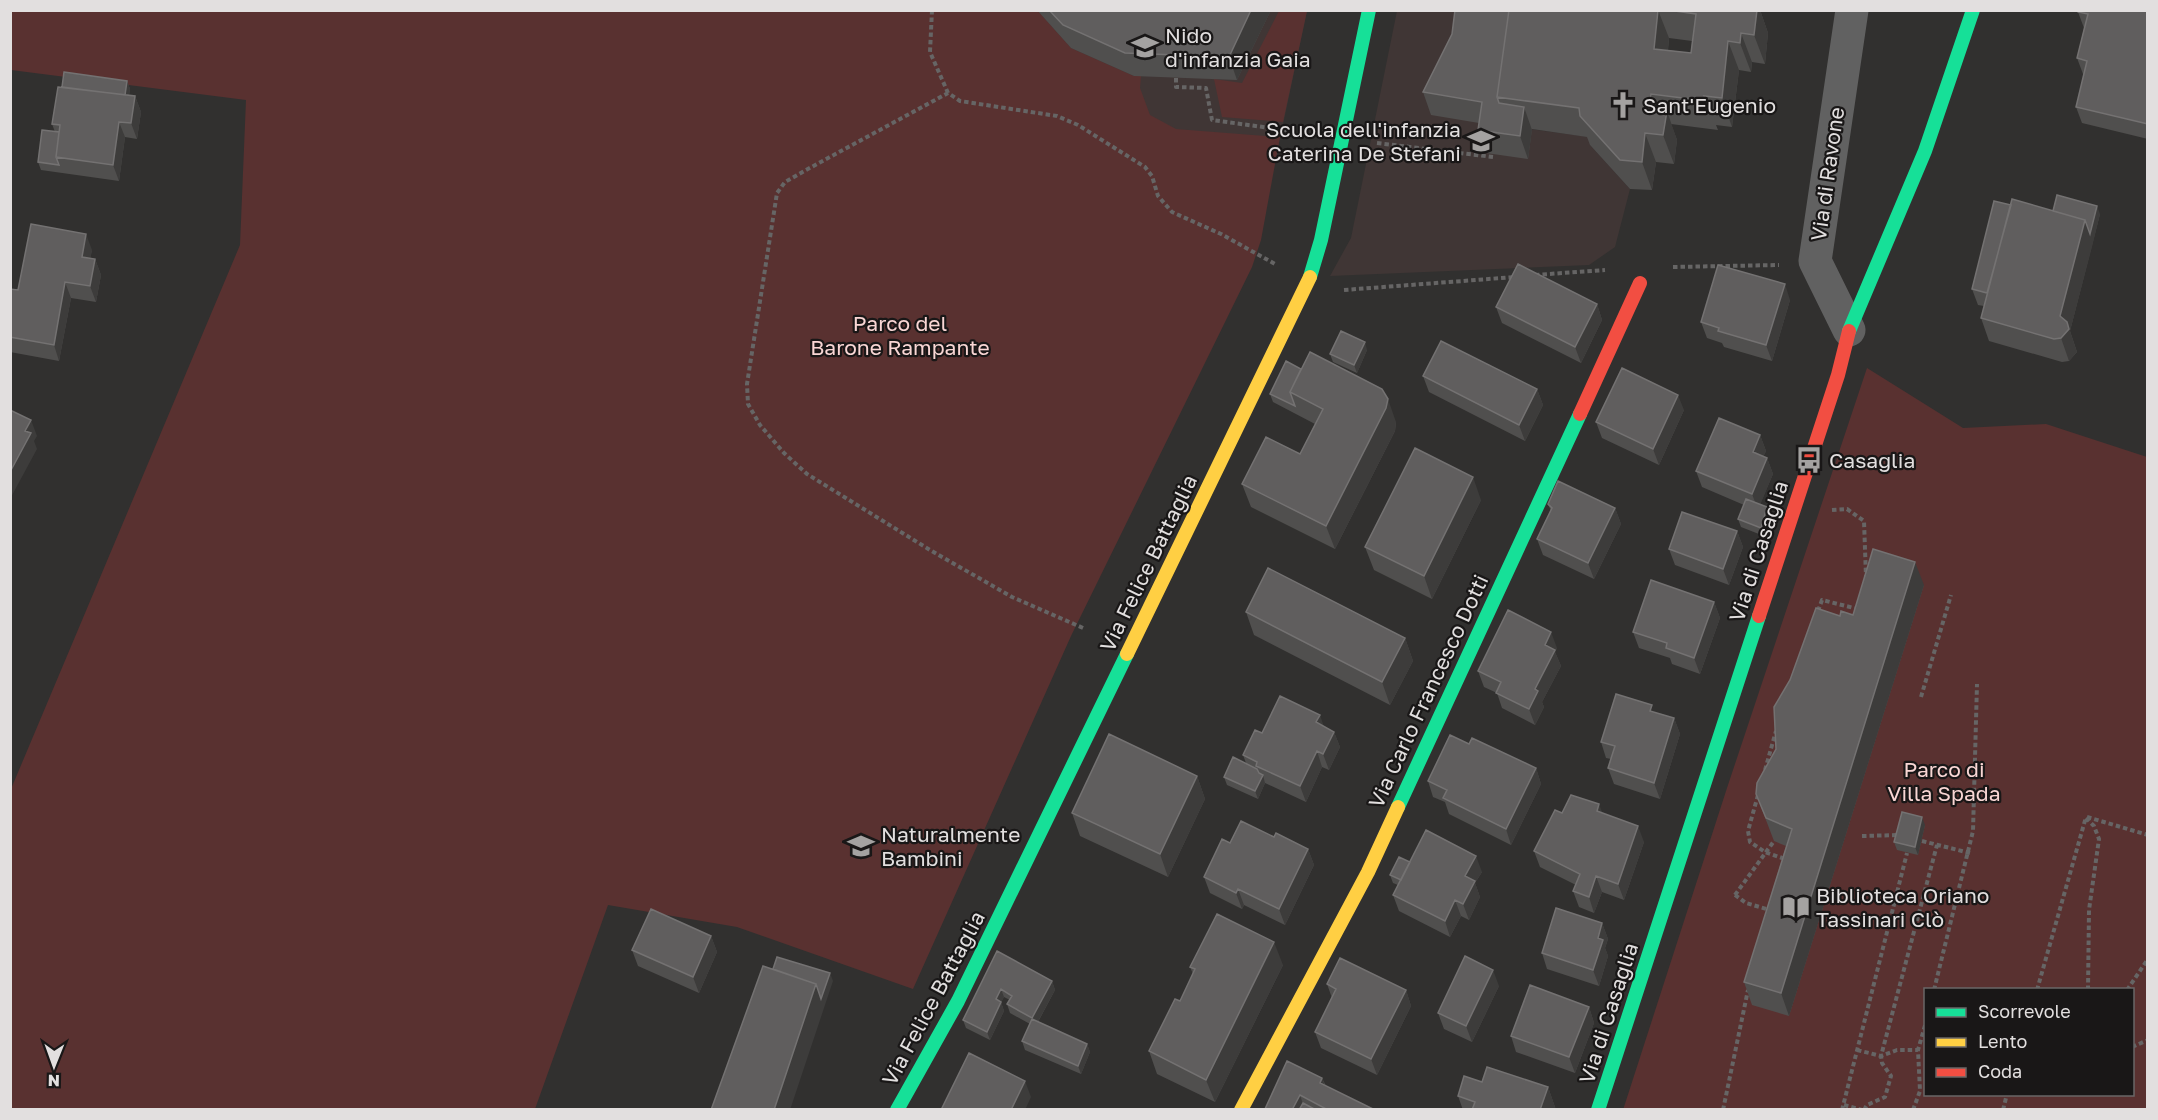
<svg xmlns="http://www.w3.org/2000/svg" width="2158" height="1120" font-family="'Golos Text',sans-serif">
  <rect width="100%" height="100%" fill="#31302f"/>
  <path fill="#403635" d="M963 11H1307L1278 148H1196Z
    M1397 11H1523L1508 126 1590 137V145L1630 189 1615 247 1589 265 1330 276 1351 238Z"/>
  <path fill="#593130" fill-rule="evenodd" d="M10 11H1038L1071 48 1134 76H1141L1140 88 1150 115 1176 129 1280 137 1261 240 1252 267 1071 636 913 989 737 927 608 905 535 1109H11V789L240 245 246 100 11 70Z
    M1279 11H1307L1283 122 1222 117 1214 79 1242 83Z
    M1867 368 1963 428 2046 424 2147 457V1109L1623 1110 1727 788ZM1926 990H2132V1094H1926Z"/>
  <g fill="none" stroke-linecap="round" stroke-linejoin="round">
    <path stroke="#666565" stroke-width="4" stroke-dasharray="4.5 3" stroke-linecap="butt" d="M932 10 930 52 948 93
      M1176 78V87L1206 88 1212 120 1292 131
      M1377 143 1493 157
      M1673 267 1779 265
      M1535 275 1605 270
      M1344 290 1515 277
      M1832 510 1847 509 1864 521 1866 577
      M1818 611 1822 600 1858 609
      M1083 628 1012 597 930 550 807 474 784 453 760 425 748 404 747 384 777 193 785 182 806 170 948 93 960 101 1057 116 1078 125 1145 167 1152 176 1158 196 1172 212 1221 234 1275 264
      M1921 697 1951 595
      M1765 770 1776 731
      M1758 795 1748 831 1750 842 1765 852 1785 859
      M2087 817 2148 835
      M2086 818 2094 826 2099 839 2089 910 2088 990
      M1862 836 1900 835
      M1922 841 1970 853
      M1735 895 1746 903 1770 910
      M1934 990 1973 831 1977 684
      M2037 990 2086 817
      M2127 990 2148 959
      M2132 1047 2148 1040
      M1857 1050 1881 1056 1897 1050H1918
      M1844 1105 1862 1110
      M1723 1110 1748 990
      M1842 1110 1907 853
      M1864 1110 1867 1105 1885 1097 1891 1076 1882 1063 1881 1056 1937 845
      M1913 1110 1920 1091 1918 1050 1926 1022
      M2003 1110 2007 1094"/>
    <path stroke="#616161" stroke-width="33" d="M1849 330 1815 261 1852 10"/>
    <path stroke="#16e098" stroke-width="14" d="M1310 277 1321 240 1369 10
      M1849 331 1925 151 1973 10
      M1398 807 1580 414
      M897 1110 958 1001 1127 654
      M1598 1110 1759 616"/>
    <path stroke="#ffcf43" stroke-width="14" d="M1127 654 1310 277
      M1241 1110 1368 872 1398 807"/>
    <path stroke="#f24e42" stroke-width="14" d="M1580 414 1640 283
      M1759 616 1838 375 1849 331"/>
    <path stroke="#666565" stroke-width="4" stroke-dasharray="4.5 3" stroke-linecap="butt" d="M1735 895 1774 841"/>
  </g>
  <path fill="#504f4e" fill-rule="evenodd" d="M1037 10H1271L1237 80 1134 76 1071 48Z
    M1455 10H1760L1768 33 1765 64 1752 62 1751 72 1739 70 1732 127 1716 125 1718 130 1671 124 1677 140 1674 164 1656 162 1652 190 1630 189 1590 145 1587 137 1532 129 1528 159 1486 153 1478 130 1479 123 1431 115 1423 92 1452 34ZM1669 38 1692 41 1691 53 1668 50Z
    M2148 10V139L2082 123 2076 107 2084 75 2083 74 2077 58 2084 28 2078 12Z
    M127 81 130 89 129 95 135 96 141 112 137 139 125 137 119 181 41 170 38 162 55 132 52 124 62 87Z
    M2011 205 2053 211 2100 214 2070 331 2077 352 2069 361 2062 362 1989 341 1981 318 1984 306 1978 305 1972 289Z
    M92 250 90 258 95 259 101 275 96 302 71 298 59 361 10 352V289L18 290Z
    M1790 300 1772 361 1724 347 1722 343 1707 338 1701 322Z
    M1597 304 1602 320 1581 363 1502 323 1496 307Z
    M1367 350 1357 373 1333 362 1330 354Z
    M1286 361 1396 422 1395 431 1335 549 1251 507 1242 484 1300 454 1315 424 1273 402 1270 394Z
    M1423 376 1537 389 1543 405 1525 441 1429 392Z
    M1684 410 1659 465 1602 438 1596 422Z
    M1760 435 1766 451 1763 457 1767 458 1773 474 1760 504 1767 507 1770 516 1764 536 1741 527 1738 519 1744 505 1702 487 1696 471Z
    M1481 500 1432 599 1374 570 1365 547Z
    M1548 504 1615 508 1621 524 1594 579 1543 555 1537 539 1551 511Z
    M1737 531 1743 547 1729 585 1675 565 1669 549Z
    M1924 585 1789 1016 1752 1005 1744 982 1786 846 1774 841 1756 794 1776 749 1840 616 1853 615Z
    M1714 602 1720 618 1700 674 1672 664 1670 658 1639 648 1633 632Z
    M1246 612 1405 638 1413 661 1390 705 1254 635Z
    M1557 648 1555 652 1561 666 1542 702 1544 707 1535 725 1502 708 1497 693 1484 687 1478 671Z
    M1654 712 1674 718 1680 734 1660 799 1614 784 1608 768 1611 759 1606 758 1601 742Z
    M1324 726 1334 732 1340 747 1329 770 1322 767 1306 802 1265 783 1258 799 1227 785 1224 777 1246 763 1243 755 1262 733Z
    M1469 744 1536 768 1541 784 1511 845 1449 814 1445 802 1433 797 1428 781Z
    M1197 776 1205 799 1168 877 1080 836 1072 813Z
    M1562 813 1603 814 1644 842 1624 900 1602 892 1594 913 1579 907 1573 891 1576 885 1540 867 1534 851Z
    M1925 825 1918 855 1897 850 1894 842Z
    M1274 837 1308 849 1314 865 1285 925 1244 905 1242 909 1210 893 1204 877 1230 843Z
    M1410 862 1482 872 1475 883 1480 897 1469 920 1461 916 1450 937 1399 911 1393 895 1398 885 1393 883 1390 875Z
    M1602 923 1608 939 1605 948 1608 956 1599 986 1547 969 1542 953Z
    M711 936 717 952 699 993 638 966 632 950Z
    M997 951 1052 981 1055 990 1038 1022 1087 1044 1090 1052 1081 1074 1025 1050 1022 1041 1030 1024 1010 1013 1007 1004 1010 1000 1004 997 1001 1002 1004 1011 990 1040 966 1028 963 1020Z
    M1283 965 1215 1102 1157 1074 1149 1051 1180 1001 1193 974 1190 967Z
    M1327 984 1406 990 1411 1006 1377 1075 1321 1048 1315 1032 1332 998Z
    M1499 986 1472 1042 1444 1029 1438 1013Z
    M1589 1007 1594 1023 1575 1073 1516 1052 1511 1036Z
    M1322 1078 1326 1086 1375 1110H1266L1265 1109Z
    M1482 1082 1548 1087 1556 1110H1463L1458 1096Z"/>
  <path fill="#3d3c3b" d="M1251 10H1271L1237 80 1229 57Z
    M1658 10 1669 38 1665 77 1654 49Z
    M1757 10H1760L1768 33 1765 64 1754 35Z
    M1741 33 1752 62 1751 72 1740 43Z
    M1728 41 1739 70 1732 127 1722 98Z
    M127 81 130 89 127 110 124 102Z
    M1651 94 1661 123 1649 109Z
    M135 96 141 112 137 139 131 123Z
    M1524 107 1532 130 1528 159 1520 136Z
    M1667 111 1677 140 1674 164 1663 135Z
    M119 122 125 137 119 181 113 165Z
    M1645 133 1656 162 1652 190 1642 162Z
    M2097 206 2100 214 2093 243 2090 234Z
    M2085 220 2093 243 2070 331 2077 352 2069 361 2061 338 2060 316Z
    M86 234 92 250 88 273 82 257Z
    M95 259 101 275 96 302 90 286Z
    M65 282 71 298 59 361 54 345Z
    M1785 284 1790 300 1772 361 1766 345Z
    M1597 304 1602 320 1581 363 1575 347Z
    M1365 342 1367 350 1357 373 1354 365Z
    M1537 389 1543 405 1525 441 1519 425Z
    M1678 395 1684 410 1659 465 1653 449Z
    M1388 399 1396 422 1395 431 1335 549 1326 526Z
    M31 420 37 436 34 441 37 449 10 499V472L25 431Z
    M1760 435 1766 451 1758 468 1753 452Z
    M1767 458 1773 474 1758 510 1752 494Z
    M1473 477 1481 500 1432 599 1424 576Z
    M1767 507 1770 516 1764 536 1761 528Z
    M1615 508 1621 524 1594 579 1588 563Z
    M1737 531 1743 547 1729 585 1723 569Z
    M1915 562 1924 585 1789 1016 1781 993Z
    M1714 602 1720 618 1700 674 1694 658Z
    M1551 632 1557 648 1555 652 1561 666 1542 702 1544 707 1535 725 1529 709 1545 645Z
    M1405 638 1413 661 1390 705 1382 682Z
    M1320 715 1325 730 1316 722Z
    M1674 718 1680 734 1660 799 1654 783Z
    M1334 732 1340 747 1329 770 1323 754Z
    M1317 751 1322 767 1306 802 1300 786Z
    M1536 768 1541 784 1511 845 1506 829Z
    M1263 775 1265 783 1258 799 1255 791Z
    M1197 776 1205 799 1168 877 1160 854Z
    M1599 804 1605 820 1597 811Z
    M1922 817 1925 825 1918 855 1915 847Z
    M1638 826 1644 842 1624 900 1618 884Z
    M1308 849 1314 865 1285 925 1279 909Z
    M1476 856 1482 872 1475 883 1480 897 1469 920 1463 904 1465 876Z
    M1596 876 1602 892 1594 913 1589 897Z
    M1238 889 1244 905 1242 909 1236 893Z
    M1455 900 1461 916 1450 937 1445 921Z
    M1602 923 1608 939 1605 948 1608 956 1599 986 1593 970 1598 938Z
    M711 936 717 952 699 993 693 977Z
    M1274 942 1283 965 1215 1102 1206 1080Z
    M1493 970 1499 986 1472 1042 1466 1026Z
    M830 973 833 981 790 1110H774L816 984Z
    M1052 981 1055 990 1035 1027 1032 1018Z
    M1001 989 1004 997 999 1007 996 999Z
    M1406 990 1411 1006 1377 1075 1371 1059Z
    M1001 1002 1004 1011 990 1040 987 1032Z
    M1589 1007 1594 1023 1575 1073 1569 1057Z
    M1087 1044 1090 1052 1081 1074 1078 1066Z
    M1322 1078 1328 1093 1320 1083Z
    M1025 1081 1031 1097 1025 1110H1011Z
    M1548 1087 1556 1110H1540Z
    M1300 1095 1305 1110H1292Z"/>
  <path fill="#605e5e" stroke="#747272" stroke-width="1.5" d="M1049 10H1251L1229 57 1125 53 1063 25Z
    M1455 10H1509L1497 97 1499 103 1524 107 1520 136 1478 130 1482 102 1423 92 1452 34Z
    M1509 10H1658L1654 49 1691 53 1696 14 1668 10H1757L1754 35 1741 33 1740 43 1728 41 1722 98 1704 96 1707 101 1651 94 1649 109 1667 111 1663 135 1645 133 1642 162 1620 160 1580 116 1579 108 1497 97Z
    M2078 10H2148V124L2076 107 2087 61 2077 58 2088 14 2078 12Z
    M64 72 127 81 125 95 62 87Z
    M58 87 135 96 131 123 119 122 113 165 56 157 60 125 52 124Z
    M42 130 59 132 56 157 59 165 38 162Z
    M2057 195 2097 206 2090 234 2085 220 2053 211Z
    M2012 199 2085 220 2060 316 2067 322 2069 329 2061 338 2054 339 1981 318Z
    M1994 201 2011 205 1987 293 1972 289Z
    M31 224 86 234 82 257 95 259 90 286 65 282 54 345 10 337V289L18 290Z
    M1518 264 1597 304 1575 347 1496 307Z
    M1718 265 1785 284 1766 345 1718 331 1719 328 1701 322Z
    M1341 331 1365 342 1354 365 1330 354Z
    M1441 341 1537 389 1519 425 1423 376Z
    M1310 352 1382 389 1388 399 1386 408 1326 526 1242 484 1266 437 1300 454 1323 409 1290 392Z
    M1286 361 1301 369 1290 392 1295 406 1270 394Z
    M1622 368 1678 395 1653 449 1596 422Z
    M10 410 31 420 25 431 31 433 10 472Z
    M1719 418 1760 435 1753 452 1767 458 1752 494 1696 471Z
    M1415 448 1473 477 1424 576 1365 547Z
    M1558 481 1615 508 1588 563 1537 539 1552 508 1548 504Z
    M1746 499 1767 507 1761 528 1738 519Z
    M1682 512 1737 531 1723 569 1669 549Z
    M1873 549 1915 562 1781 993 1744 982 1792 829 1766 818 1756 794 1757 783 1776 749 1774 707 1790 680 1816 608 1840 616 1841 611 1853 615Z
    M1268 568 1405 638 1382 682 1246 612Z
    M1651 580 1714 602 1694 658 1666 648 1667 643 1633 632Z
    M1508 610 1551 632 1545 645 1555 650 1535 689 1538 691 1529 709 1496 693 1501 682 1478 671Z
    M1616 694 1652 705 1650 711 1674 718 1654 783 1608 768 1615 746 1601 742Z
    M1280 696 1320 715 1316 722 1334 732 1323 754 1317 751 1300 786 1256 766 1257 762 1243 755 1255 730 1262 733Z
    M1109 734 1197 776 1160 854 1072 813Z
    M1450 735 1469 744 1472 738 1536 768 1506 829 1443 798 1447 790 1428 781Z
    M1233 757 1257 769 1259 773 1263 775 1255 791 1224 777Z
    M1571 795 1599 804 1597 811 1638 826 1618 884 1596 876 1589 897 1573 891 1580 874 1534 851 1555 810 1562 813Z
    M1902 812 1922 817 1915 847 1894 842Z
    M1241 821 1274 837 1276 833 1308 849 1279 909 1238 889 1236 893 1204 877 1222 839 1230 843Z
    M1426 830 1476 856 1465 876 1475 881 1463 904 1455 900 1445 921 1393 895Z
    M1399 857 1410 862 1401 880 1390 875Z
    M1556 908 1602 923 1598 938 1603 940 1593 970 1542 953Z
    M651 909 711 936 693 977 632 950Z
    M1217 914 1274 942 1206 1080 1149 1051 1175 999 1180 1001 1195 969 1190 967Z
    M997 951 1052 981 1032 1018 1007 1004 1012 996 1001 989 996 999 1001 1002 987 1032 963 1020Z
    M1465 956 1493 970 1466 1026 1438 1013Z
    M777 957 830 973 821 999 816 984 773 969Z
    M1340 958 1406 990 1371 1059 1315 1032 1336 989 1327 984Z
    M763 966 816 984 774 1110H711Z
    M1530 985 1589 1007 1569 1057 1511 1036Z
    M1032 1019 1087 1044 1078 1066 1022 1041Z
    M969 1053 1025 1081 1011 1110H941Z
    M1287 1061 1322 1078 1320 1083 1375 1110H1328L1300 1095 1292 1110H1267L1265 1109Z
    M1487 1067 1548 1087 1540 1110H1472L1475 1102 1458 1096 1464 1076 1482 1082Z
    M1303 1103 1316 1110H1299Z"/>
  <defs>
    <symbol id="school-bare" viewBox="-9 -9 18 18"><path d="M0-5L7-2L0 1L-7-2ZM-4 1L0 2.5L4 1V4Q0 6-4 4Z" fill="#a4a2a1" stroke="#191717" stroke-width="2.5" paint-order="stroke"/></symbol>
    <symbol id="church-bare" viewBox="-9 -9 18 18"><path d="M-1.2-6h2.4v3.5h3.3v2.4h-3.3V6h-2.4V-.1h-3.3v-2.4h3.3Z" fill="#a4a2a1" stroke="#191717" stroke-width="2.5" paint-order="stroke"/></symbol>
    <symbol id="bus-bare" viewBox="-9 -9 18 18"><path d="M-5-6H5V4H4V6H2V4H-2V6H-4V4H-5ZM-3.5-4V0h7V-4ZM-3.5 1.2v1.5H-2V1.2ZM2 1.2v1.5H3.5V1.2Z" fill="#a4a2a1" stroke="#191717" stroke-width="2.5" paint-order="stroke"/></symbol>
    <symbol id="library-bare" viewBox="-9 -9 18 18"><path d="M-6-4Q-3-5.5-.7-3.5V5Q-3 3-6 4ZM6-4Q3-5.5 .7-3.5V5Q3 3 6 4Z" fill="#a4a2a1" stroke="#191717" stroke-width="2.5" paint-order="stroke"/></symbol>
  </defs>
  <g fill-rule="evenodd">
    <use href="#school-bare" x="1126" y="28" width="38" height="38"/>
    <use href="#church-bare" x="1604" y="86" width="38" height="38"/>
    <use href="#school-bare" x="1462" y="122" width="38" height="38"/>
    <use href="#bus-bare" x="1790" y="441" width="38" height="38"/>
    <use href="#school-bare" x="842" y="827" width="38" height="38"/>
    <use href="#library-bare" x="1777" y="888" width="38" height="38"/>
  </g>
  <g text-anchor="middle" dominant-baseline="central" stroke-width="4.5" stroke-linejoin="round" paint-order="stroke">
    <g font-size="21" fill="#e2dfdf" stroke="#191717" text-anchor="start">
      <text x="1165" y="35">Nido<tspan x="1165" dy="24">d'infanzia Gaia</tspan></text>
      <text x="1643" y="105">Sant'Eugenio</text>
      <text x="1461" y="129" text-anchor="end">Scuola dell'infanzia<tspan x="1461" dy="24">Caterina De Stefani</tspan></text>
      <text x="1829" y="460">Casaglia</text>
      <text x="881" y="834">Naturalmente<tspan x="881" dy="24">Bambini</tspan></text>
      <text x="1816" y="895">Biblioteca Oriano<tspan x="1816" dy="24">Tassinari Clò</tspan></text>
    </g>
    <g font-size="21" fill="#e2dfdf" stroke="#191717">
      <text transform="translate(1827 174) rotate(-82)">Via di Ravone</text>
      <text transform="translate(1758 551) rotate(-72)">Via di Casaglia</text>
      <text transform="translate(1148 563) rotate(-64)">Via Felice Battaglia</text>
      <text transform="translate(1428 691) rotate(-65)">Via Carlo Francesco Dotti</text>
      <text transform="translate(933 998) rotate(-62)">Via Felice Battaglia</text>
      <text transform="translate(1608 1013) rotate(-72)">Via di Casaglia</text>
    </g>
    <g font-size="21" fill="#f9d6d4" stroke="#191717">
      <text x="900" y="323">Parco del<tspan x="900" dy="24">Barone Rampante</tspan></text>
      <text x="1944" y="769">Parco di<tspan x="1944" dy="24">Villa Spada</tspan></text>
    </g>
  </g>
  <rect width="2158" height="1120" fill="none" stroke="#e2dfdf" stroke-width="24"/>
  <rect x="1924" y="988" width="210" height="108" fill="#191717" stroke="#696767" stroke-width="1.5"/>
  <rect x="1936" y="1008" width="30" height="9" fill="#16e098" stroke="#696767" stroke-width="1.5"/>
  <text x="1978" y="1018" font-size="18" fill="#e2dfdf">Scorrevole</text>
  <rect x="1936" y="1038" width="30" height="9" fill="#ffcf43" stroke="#696767" stroke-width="1.5"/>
  <text x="1978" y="1048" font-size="18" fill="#e2dfdf">Lento</text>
  <rect x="1936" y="1068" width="30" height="9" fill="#f24e42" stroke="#696767" stroke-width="1.5"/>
  <text x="1978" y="1078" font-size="18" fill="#e2dfdf">Coda</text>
  <g transform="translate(54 1066) rotate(181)" stroke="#191717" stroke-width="4.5" paint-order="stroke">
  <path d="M0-4.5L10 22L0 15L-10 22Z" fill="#e2dfdf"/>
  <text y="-9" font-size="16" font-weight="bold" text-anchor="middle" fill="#e2dfdf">N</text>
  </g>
</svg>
